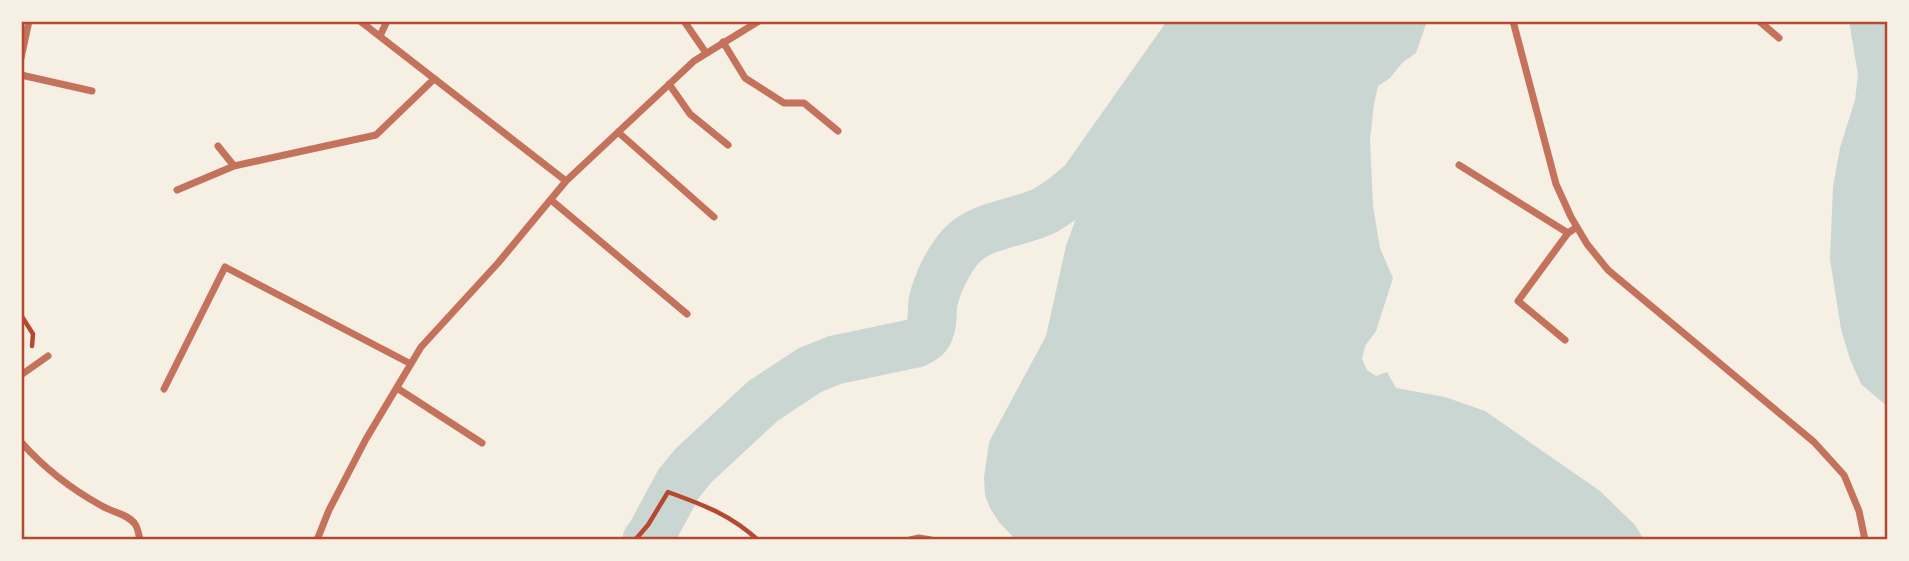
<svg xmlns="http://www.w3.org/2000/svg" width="1909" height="561" font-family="Rubik,sans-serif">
  <rect width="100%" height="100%" fill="#f6efe4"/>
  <path fill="#c9d6d2" d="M1210 21H1427L1416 53 1402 63 1390 78 1378 86 1374 104 1370 139 1373 206 1380 248 1393 278 1376 331 1365 346 1362 359 1367 370 1376 376 1387 372 1396 388 1445 397 1485 411 1600 491 1635 525 1644 540H1016L999 522 990 508 985 495 984 478 989 442 1046 336 1066 246 1080 207Z
    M1849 21H1888V407L1861 384 1850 359 1841 329 1830 259 1833 187 1840 148 1855 100 1858 75Z"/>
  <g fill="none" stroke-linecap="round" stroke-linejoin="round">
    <path stroke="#c9d6d2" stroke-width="49" d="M647 540 651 535 679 483 694 465 763 401 810 370 835 360 916 343C923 339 928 337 930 329 933 320 932 311 933 302 937 283 949 259 962 245 982 224 1021 223 1046 210 1060 202 1072 192 1084 181L1197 21"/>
    <path stroke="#b5482f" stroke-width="4.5" d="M21 315 33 334 32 346
      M635 540 648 525 668 492C703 505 730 514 758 540"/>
    <path stroke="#c5725c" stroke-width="7" d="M360 21 566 181
      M684 21 706 53
      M1513 21 1556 184 1571 217 1587 244 1608 270 1814 442 1844 475 1859 511 1865 540
      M1759 21 1779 38
      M380 36 387 21
      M723 42 745 78 784 103H804L838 131
      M21 58 29 21
      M21 75 92 91
      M669 84 690 114 728 145
      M618 132 714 217
      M218 146 234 166 376 135 434 79
      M1459 165 1568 233
      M177 190 234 166
      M551 200 687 314
      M1565 340 1518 301 1568 233 1577 227
      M21 375 48 356
      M397 388 482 443
      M164 389 225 267 411 364
      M21 442C44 468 71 489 102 506 112 512 128 514 135 524 138 528 139 536 140 540
      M317 540 329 510 366 439 421 347 498 263 566 181 694 61 759 21
      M910 540 919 538 931 540"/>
  </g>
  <rect width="1909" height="561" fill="none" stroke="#f6efe4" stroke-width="46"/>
  <rect x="23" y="23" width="1863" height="515" fill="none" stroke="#b5482f" stroke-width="2.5"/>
</svg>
